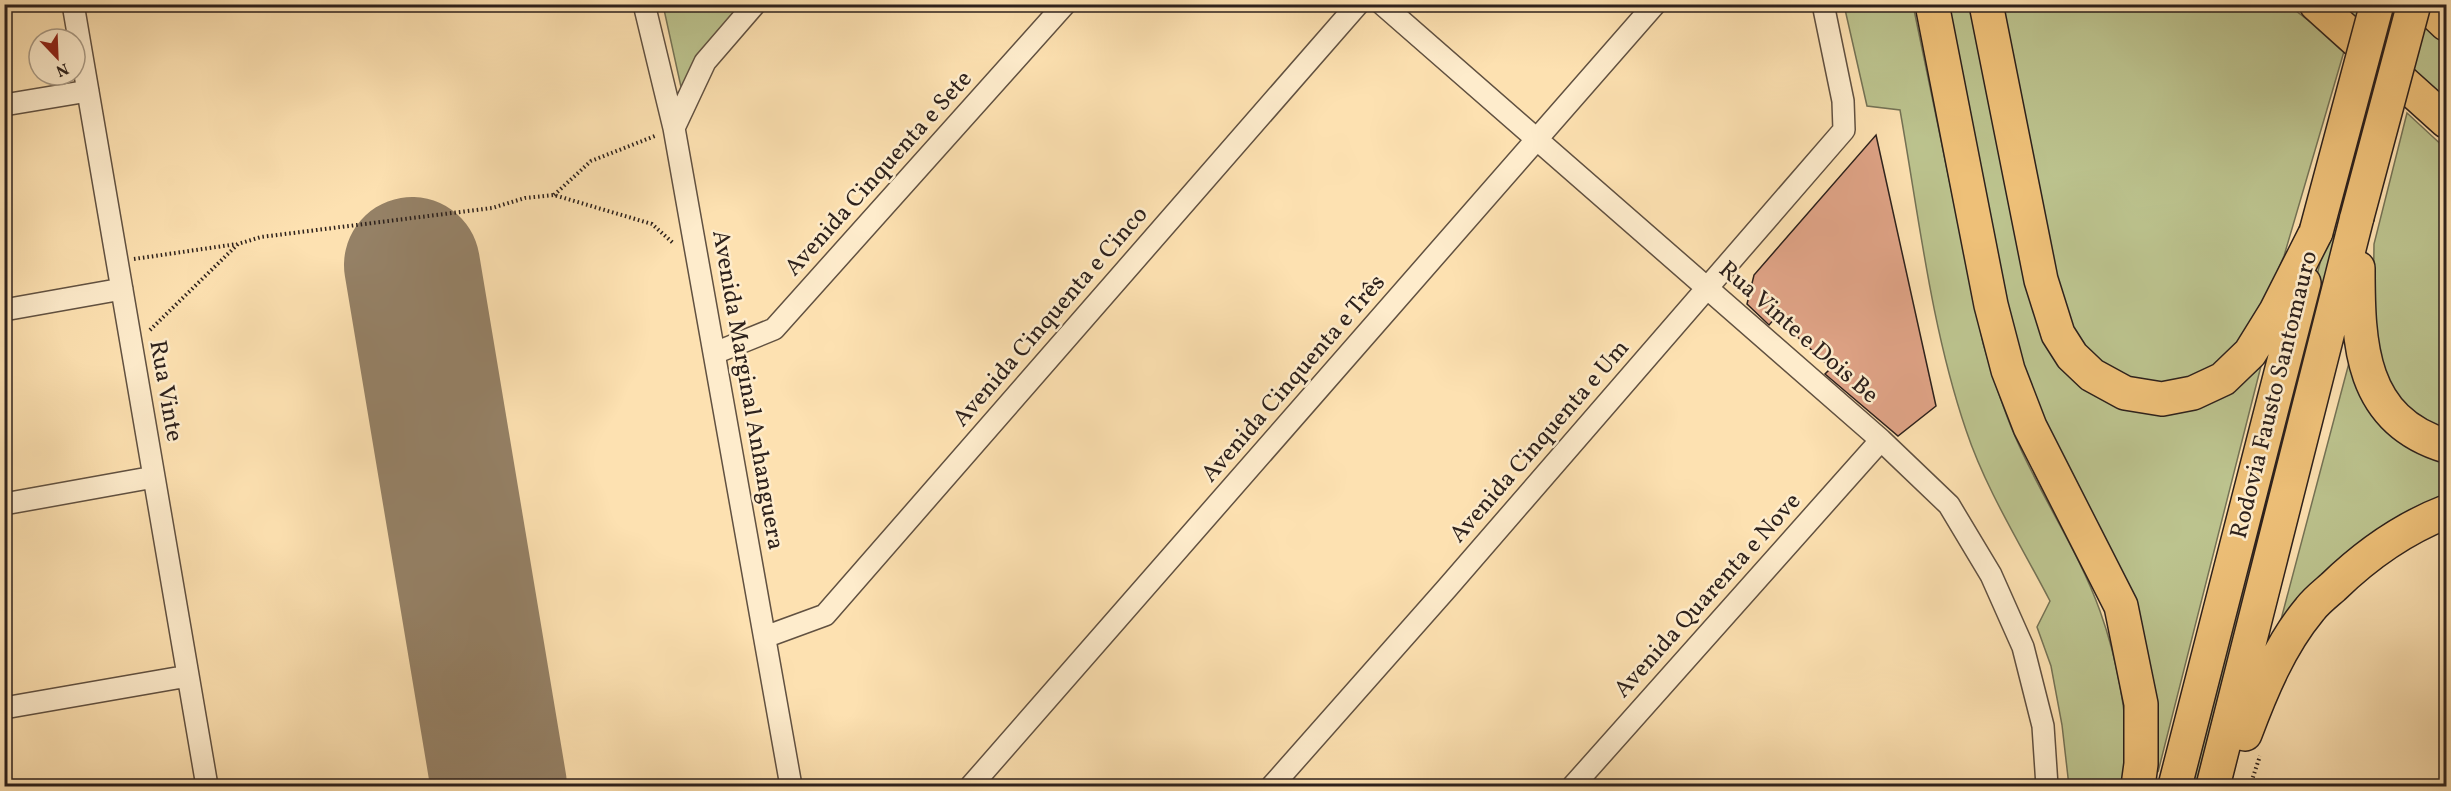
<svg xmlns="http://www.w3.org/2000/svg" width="2451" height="791" font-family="Vollkorn,serif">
  <rect width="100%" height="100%" fill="#fde1b1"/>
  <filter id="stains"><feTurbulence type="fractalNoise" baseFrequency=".00333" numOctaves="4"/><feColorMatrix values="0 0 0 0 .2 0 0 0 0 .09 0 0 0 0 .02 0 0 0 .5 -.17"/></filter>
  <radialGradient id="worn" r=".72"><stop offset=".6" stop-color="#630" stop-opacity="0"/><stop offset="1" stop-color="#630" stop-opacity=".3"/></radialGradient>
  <path fill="#bcc38e" stroke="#747255" stroke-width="1.5" d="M663 5H747L699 61 681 87Z
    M1844 5H1913L1983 343C1992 373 2001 404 2014 434 2039 494 2078 549 2100 611 2120 667 2129 728 2128 786H2069L2062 725 2051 666 2037 627 2050 601C2021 545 1986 490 1966 430 1931 327 1919 217 1900 110L1867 106Z
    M1946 5H1975L2038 324 2181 411C2219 402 2233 393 2261 366L2158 772V719L2153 685 2047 432 2015 341Z
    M2001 5H2288L2345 48 2284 256 2253 327 2231 357 2202 376 2171 384 2136 382 2112 371 2089 354 2062 311Z
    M2337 5H2407L2446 41V104Z
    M2407 113 2446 149V432L2409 412 2382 377 2373 323 2374 244Z
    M2333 212 2348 218 2205 786H2187Z
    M2350 359 2446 460V502L2279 627Z"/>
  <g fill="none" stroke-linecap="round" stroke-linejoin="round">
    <path stroke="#958166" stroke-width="136" d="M412 265 499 786"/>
  </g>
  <path fill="#dfa386" stroke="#2d211c" stroke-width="1.5" d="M1876 135 1936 406 1898 436 1825 374 1831 368 1776 317 1769 325 1747 304 1754 275Z"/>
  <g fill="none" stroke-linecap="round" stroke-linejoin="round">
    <defs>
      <path id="street" d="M73 4 207 786
        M644 4 674 128 791 786
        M1382 4 1881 440 1949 505 1991 575 2023 647 2043 726 2047 786
        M4 105 88 91
        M674 128 705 62 755 4
        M4 310 122 289
        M715 353 774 329 1065 4
        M4 504 154 477
        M765 637 825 615 1358 4
        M4 708 188 676
        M971 786 1655 4
        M1272 786 1448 587 1844 130 1843 101 1823 4
        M1573 786 1881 440"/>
      <path id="highway" d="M1932 4 1991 305 2008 370 2030 427 2121 606 2141 704V764L2138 786
        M1986 4 2041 280 2058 334 2072 356 2092 375 2125 393 2162 399 2193 393 2223 379 2250 353 2276 311 2316 232
        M2316 4 2446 121
        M2425 4 2446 24
        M2358 268C2358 344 2360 420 2446 446
        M2245 734C2261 691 2280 645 2310 609 2316 601 2325 594 2333 587 2367 554 2402 529 2446 512
        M2175 786 2304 283
        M2213 786 2357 217"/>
    </defs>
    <use href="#street" stroke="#615141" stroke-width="24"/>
    <use href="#highway" stroke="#2d211c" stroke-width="36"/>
    <path stroke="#2d211c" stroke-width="4" stroke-dasharray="1.5 3" stroke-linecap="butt" d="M554 195 591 161 655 136
      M134 259 237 244
      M150 330 238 244 261 237 492 208 525 198 554 195 652 224 673 243
      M2250 786 2260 756"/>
    <use href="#street" stroke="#feeccc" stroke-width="21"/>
    <use href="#highway" stroke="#eec078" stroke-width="33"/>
    <defs>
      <path id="highway-bridge" d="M2357 217 2414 4
        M2316 232 2377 4"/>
    </defs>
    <use href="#highway-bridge" stroke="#2d211c" stroke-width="36" stroke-linecap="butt"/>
    <use href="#highway-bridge" stroke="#eec078" stroke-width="33"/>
  </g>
  <g text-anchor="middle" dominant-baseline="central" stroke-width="5" stroke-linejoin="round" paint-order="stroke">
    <g font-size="24" fill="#2d211c" stroke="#feeccc">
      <text transform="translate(879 174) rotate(-48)">Avenida Cinquenta e Sete</text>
      <text transform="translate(1051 317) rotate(-49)">Avenida Cinquenta e Cinco</text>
      <text transform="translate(1798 333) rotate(41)">Rua Vinte e Dois Be</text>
      <text transform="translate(1294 379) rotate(-49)">Avenida Cinquenta e Três</text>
      <text transform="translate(747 390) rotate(80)">Avenida Marginal Anhanguera</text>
      <text transform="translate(165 391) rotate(80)">Rua Vinte</text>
      <text transform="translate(2275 395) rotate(-76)">Rodovia Fausto Santomauro</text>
      <text transform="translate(1540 442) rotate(-49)">Avenida Cinquenta e Um</text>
      <text transform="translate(1708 596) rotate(-48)">Avenida Quarenta e Nove</text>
    </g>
  </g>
  <rect width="2451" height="791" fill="none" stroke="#fde1b1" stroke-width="24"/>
  <rect x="6" y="6" width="2439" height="779" fill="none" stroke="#2d211c" stroke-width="3"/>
  <rect x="12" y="12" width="2427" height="767" fill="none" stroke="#2d211c" stroke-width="1.5"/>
  <g transform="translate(57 57) rotate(157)"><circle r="28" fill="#feeccc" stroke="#aa9b86" stroke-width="1.5"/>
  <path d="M0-4.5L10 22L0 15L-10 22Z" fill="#8f2418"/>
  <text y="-9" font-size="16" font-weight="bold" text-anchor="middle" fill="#2d211c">N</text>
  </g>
  <rect width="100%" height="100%" filter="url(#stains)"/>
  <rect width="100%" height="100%" fill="url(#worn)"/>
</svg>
